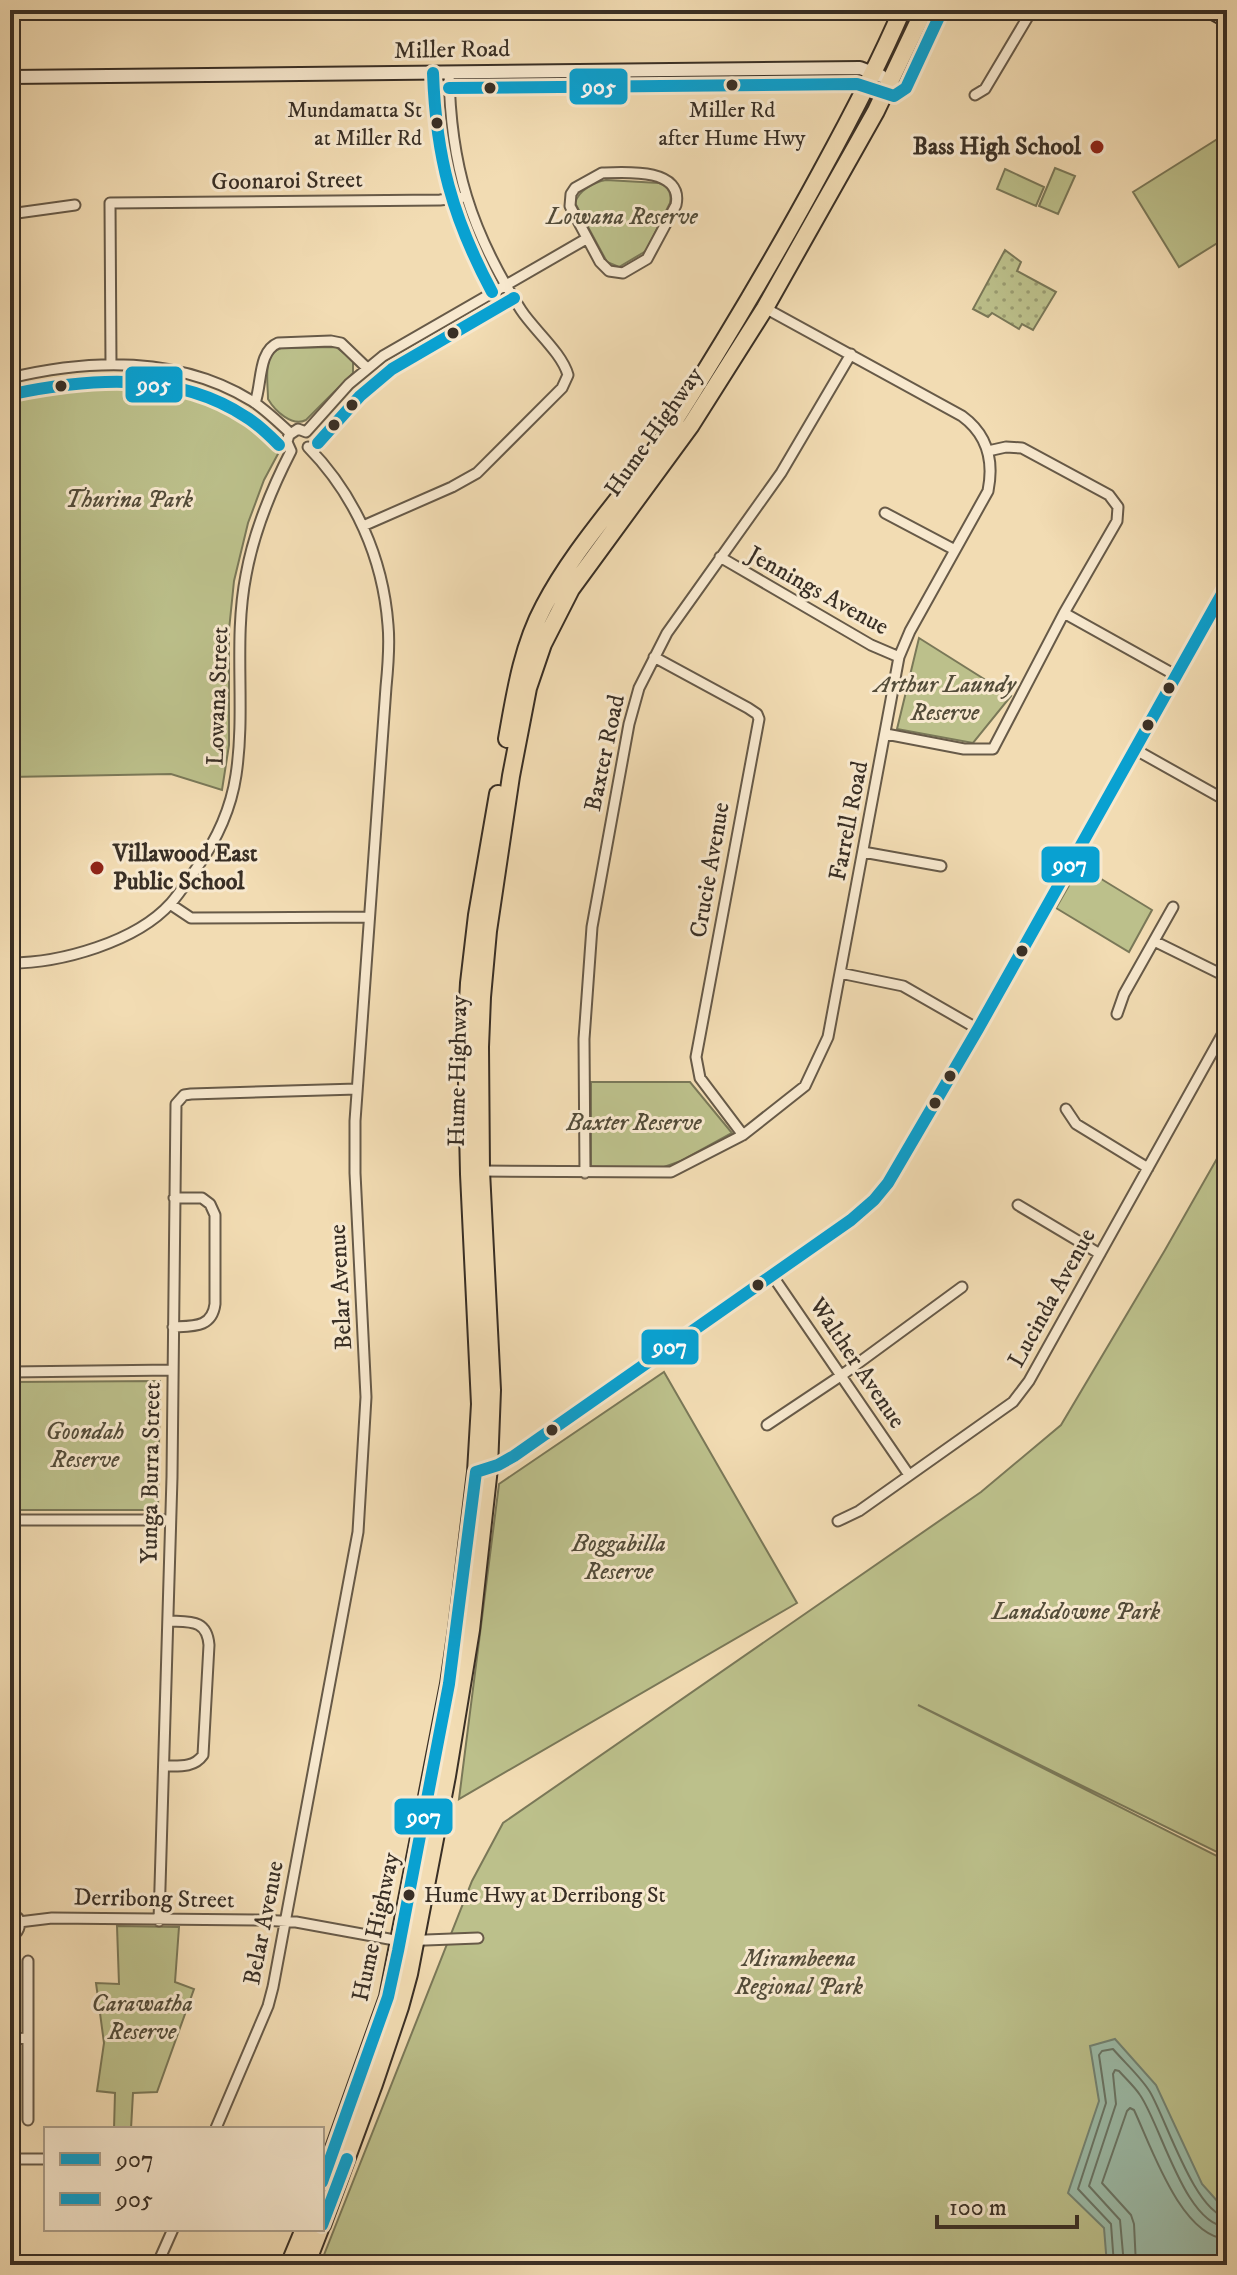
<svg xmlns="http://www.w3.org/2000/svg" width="1237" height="2275" font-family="'IM FELL DW Pica',serif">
  <defs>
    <pattern id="grass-dots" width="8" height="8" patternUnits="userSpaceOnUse" patternTransform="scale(2)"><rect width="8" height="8" fill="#bcc08b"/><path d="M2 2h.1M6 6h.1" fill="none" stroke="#9a9c71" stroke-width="1.8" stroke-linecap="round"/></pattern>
  </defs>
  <rect width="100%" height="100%" fill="#f2dcb3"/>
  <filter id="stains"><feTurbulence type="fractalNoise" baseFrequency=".0025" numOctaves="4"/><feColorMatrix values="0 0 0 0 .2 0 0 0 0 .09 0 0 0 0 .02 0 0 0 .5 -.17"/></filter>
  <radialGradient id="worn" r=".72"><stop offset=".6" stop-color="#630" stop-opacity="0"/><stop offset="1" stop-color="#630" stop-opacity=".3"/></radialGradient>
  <path fill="url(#grass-dots)" stroke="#7a7858" stroke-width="2" d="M1005 250 1021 262 1017 271 1056 292 1033 330 1022 324 1019 329 992 313 988 317 973 309Z"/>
  <path fill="#bcc08b" stroke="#7a7858" stroke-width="2" d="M1227 133V237L1179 267 1133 192Z
    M1055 168 1075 176 1058 214 1039 206Z
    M1005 169 1044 187 1036 206 997 189Z
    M606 180 659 183C668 186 672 193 670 203L646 251 619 267 607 262 575 203C578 191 594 182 606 180Z
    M336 347 353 360V373L306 420C292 427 275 411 268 399 268 382 262 354 281 348Z
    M122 379 167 385 189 390 256 422 276 437 278 444 279 452 264 480 248 523 234 581 229 630V745L222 790 171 774 10 777V393L57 384Z
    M919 638 1011 696 973 743 897 729Z
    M1080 866 1152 910 1129 952 1056 908Z
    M591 1082H690L732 1133 681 1161 664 1167 591 1168Z
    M1227 1141V1857L918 1705 1227 1861V2265H320L472 1881 503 1823 981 1492 1061 1425 1165 1250Z
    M664 1372 797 1603 459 1799 499 1484Z
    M160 1381 158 1510H10V1382Z
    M117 1926 179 1927 175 1982 194 1989 157 2092 133 2093 131 2129H114L115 2093 97 2091 104 2043 96 1983 119 1984Z"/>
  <path fill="#9cbca9" stroke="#748474" stroke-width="2" d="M1115 2039 1156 2085 1202 2184 1227 2212V2265H1107L1104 2228 1068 2193 1099 2101 1090 2046Z"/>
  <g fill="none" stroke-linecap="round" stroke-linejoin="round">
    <path stroke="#6a7667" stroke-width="2" d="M1114 2265 1111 2224 1078 2189 1106 2103 1099 2055 1102 2051 1113 2049C1125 2063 1141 2077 1150 2092 1166 2119 1195 2213 1227 2217
      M1124 2265 1120 2220 1089 2186 1116 2104 1113 2074 1115 2070 1119 2071C1126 2079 1134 2086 1140 2095 1161 2125 1185 2225 1227 2227
      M1136 2265 1134 2224 1131 2215 1102 2183 1127 2111 1130 2108 1134 2110C1151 2146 1181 2237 1227 2239"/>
    <defs>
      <path id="street" d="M975 95 985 89 1032 10
        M602 173C626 172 684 168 676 205L647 259 623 273 609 271 600 262 570 206 571 194 575 188Z
        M10 214 75 205
        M111 364 110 203 440 200 465 197
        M10 378C90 359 179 356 252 401 266 410 278 422 290 433
        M255 403C262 384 258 351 278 343L331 341 341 343 367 368
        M306 432 349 384 383 356 586 239
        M291 451 287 442 289 435 298 429 306 432
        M885 513 955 550
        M363 526 452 487 477 473 562 388 568 375C562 353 534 330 521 310 471 232 450 165 449 72
        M720 557 871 645 899 657
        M1064 613 1177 676
        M654 657 748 708 757 714 759 719 696 1057 700 1078 743 1135
        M886 734 964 749H993L1064 613 1117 521 1118 507 1109 495 1022 448 1006 447 988 451
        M1136 750 1227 801
        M863 852 941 866
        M170 904 191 918 369 917
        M1154 941 1227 977
        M10 963C61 963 136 942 171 903 180 893 188 880 196 869 216 841 231 809 236 775 246 709 233 641 246 575 254 531 271 490 291 451
        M840 973 903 986 978 1029
        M1117 1014 1124 994 1173 907
        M1066 1109 1076 1124 1148 1168
        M481 1171 671 1172 743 1135 805 1086 828 1037 899 657 910 631 988 491C994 461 988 435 962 416L765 308
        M585 1173 584 1039 592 927 629 724 639 688 667 633 781 473 851 354
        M1018 1205 1100 1254
        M772 1275 909 1475
        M173 1327C193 1326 212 1328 215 1304V1215L210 1204 202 1198H174
        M10 1372 173 1370
        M767 1425 842 1375 962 1287
        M10 1520H170
        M838 1521 859 1511 1013 1402 1029 1381 1227 1026
        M164 1766C179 1766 194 1768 203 1755L209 1645C207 1619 190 1622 169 1621
        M10 1912 18 1918C21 1926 19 1933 10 1937
        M159 1921 172 1477 176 1104 184 1095 191 1094 357 1089
        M19 1922 52 1918 262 1920 296 1922 400 1941 478 1938
        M28 1961V2120
        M10 2039 28 2038
        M216 2128 268 2006 273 1987 358 1532 366 1397 355 1173V1121L386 687C388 667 390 646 388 625 383 558 355 495 308 447
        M10 2159H46
        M157 2265 173 2229"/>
      <path id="secondary" d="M1207 10 1227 21
        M10 77 860 68 881 76
        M483 1470 498 1465 514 1456 851 1220 874 1200 888 1183 978 1029 1227 585"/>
      <path id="highway" d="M507 739C515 694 522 647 544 606 578 541 631 489 670 428 723 344 774 259 821 172 850 119 878 66 902 10
        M322 2182 388 1997 449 1684 457 1629 476 1472 480 1404 469 1174 466 1037 469 983 477 915 498 794
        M322 2225 374 2084 400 2007 409 1974 447 1776 471 1630 489 1468 492 1390 481 1171 480 1047 482 997 488 931 511 776 528 688 543 644 571 589 691 425 765 308 876 111 924 10
        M289 2265 304 2229
        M306 2265 320 2229"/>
    </defs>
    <use href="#street" stroke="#675a48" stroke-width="13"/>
    <use href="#secondary" stroke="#392f25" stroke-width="16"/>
    <use href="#highway" stroke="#392f25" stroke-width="20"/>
    <use href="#street" stroke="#f7e8ce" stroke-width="9"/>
    <use href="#secondary" stroke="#f7e8ce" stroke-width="12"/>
    <use href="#highway" stroke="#f2dcb3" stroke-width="16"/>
    <defs>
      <path id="bus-1" d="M322 2182 388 1997 398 1951 449 1684 476 1472 498 1465 514 1456 851 1220 874 1200 888 1183 978 1029 1227 585
        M322 2225 347 2159"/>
      <path id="bus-2" d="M433 73C436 157 452 217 492 292
        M449 88 857 84 894 96 906 88 939 17
        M13 394C90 378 177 371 246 417 258 424 269 435 279 445
        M318 443 360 396 392 369 514 298"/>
    </defs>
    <use href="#bus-1" stroke="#f7e8ce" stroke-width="18"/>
    <use href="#bus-2" stroke="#f7e8ce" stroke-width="18"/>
    <use href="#bus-1" stroke="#09a1d1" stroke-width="12"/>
    <use href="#bus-2" stroke="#09a1d1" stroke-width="12"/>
  </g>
  <g fill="#392f25" stroke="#f7e8ce" stroke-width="3">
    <circle cx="732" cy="85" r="7"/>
    <circle cx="490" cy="88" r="7"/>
    <circle cx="437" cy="123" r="7"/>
    <circle cx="453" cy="333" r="7"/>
    <circle cx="61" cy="386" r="7"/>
    <circle cx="352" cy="405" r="7"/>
    <circle cx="334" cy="425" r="7"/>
    <circle cx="1169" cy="688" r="7"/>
    <circle cx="1148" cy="725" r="7"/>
    <circle cx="1022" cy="951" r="7"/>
    <circle cx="950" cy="1076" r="7"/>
    <circle cx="935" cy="1103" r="7"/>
    <circle cx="758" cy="1285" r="7"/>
    <circle cx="552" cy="1430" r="7"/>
    <circle cx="409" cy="1895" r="7"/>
  </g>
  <g fill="#8f2418" stroke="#f7e8ce" stroke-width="3">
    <circle cx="1097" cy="147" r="8"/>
    <circle cx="97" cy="868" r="8"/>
  </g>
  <g text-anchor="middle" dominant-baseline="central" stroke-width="6" stroke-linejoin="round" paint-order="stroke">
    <g font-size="22" fill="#392f25" stroke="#f7e8ce" text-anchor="end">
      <text x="422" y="110">Mundamatta St<tspan x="422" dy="28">at Miller Rd</tspan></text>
      <text x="732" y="110" text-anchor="middle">Miller Rd<tspan x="732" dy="28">after Hume Hwy</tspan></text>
      <text x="424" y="1895" text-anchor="start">Hume Hwy at Derribong St</text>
    </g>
    <g font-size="24" fill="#392f25" stroke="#f7e8ce">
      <text transform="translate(452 50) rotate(-1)">Miller Road</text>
      <text transform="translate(287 181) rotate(-1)">Goonaroi Street</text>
      <text transform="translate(654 432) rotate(-55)">Hume Highway</text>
      <text transform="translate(818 591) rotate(29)">Jennings Avenue</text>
      <text transform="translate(218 696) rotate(-88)">Lowana Street</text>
      <text transform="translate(605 753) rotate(-78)">Baxter Road</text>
      <text transform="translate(849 821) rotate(-79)">Farrell Road</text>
      <text transform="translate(710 870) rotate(-80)">Crucie Avenue</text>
      <text transform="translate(458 1071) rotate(-89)">Hume Highway</text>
      <text transform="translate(341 1287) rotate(-93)">Belar Avenue</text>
      <text transform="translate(1052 1298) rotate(-61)">Lucinda Avenue</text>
      <text transform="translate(857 1363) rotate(56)">Walther Avenue</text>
      <text transform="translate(151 1473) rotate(-89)">Yunga Burra Street</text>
      <text transform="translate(154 1899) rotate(1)">Derribong Street</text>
      <text transform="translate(264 1923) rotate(-79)">Belar Avenue</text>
      <text transform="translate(376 1927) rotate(-78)">Hume Highway</text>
    </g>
    <g font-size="24" font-weight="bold" fill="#392f25" stroke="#f7e8ce" text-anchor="end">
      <text x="1081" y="147">Bass High School</text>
      <text x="113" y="854" text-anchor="start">Villawood East<tspan x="113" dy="28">Public School</tspan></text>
    </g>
    <g font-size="24" font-style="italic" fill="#534c39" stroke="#f7e8ce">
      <text x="622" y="217">Lowana Reserve</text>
      <text x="129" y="500">Thurina Park</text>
      <text x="945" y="685">Arthur Laundy<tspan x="945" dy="28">Reserve</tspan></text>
      <text x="634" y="1123">Baxter Reserve</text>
      <text x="85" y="1432">Goondah<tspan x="85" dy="28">Reserve</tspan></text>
      <text x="619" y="1544">Boggabilla<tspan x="619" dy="28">Reserve</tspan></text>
      <text x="1076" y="1612">Landsdowne Park</text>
      <text x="799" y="1959">Mirambeena<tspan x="799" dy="28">Regional Park</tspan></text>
      <text x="142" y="2004">Carawatha<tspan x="142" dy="28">Reserve</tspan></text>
    </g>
  </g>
  <g stroke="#f7e8ce" stroke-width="3">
    <rect x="568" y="67" width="61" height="39" rx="8" fill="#09a1d1"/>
    <rect x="124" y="365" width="60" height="39" rx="8" fill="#09a1d1"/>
    <rect x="1040" y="845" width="61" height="39" rx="8" fill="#09a1d1"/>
    <rect x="640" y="1328" width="60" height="38" rx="8" fill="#09a1d1"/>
    <rect x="393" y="1797" width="61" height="39" rx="8" fill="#09a1d1"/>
  </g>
  <g font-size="22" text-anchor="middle" font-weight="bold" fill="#fff">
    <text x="599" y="94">905</text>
    <text x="154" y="392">905</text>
    <text x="1070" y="872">907</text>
    <text x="670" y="1354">907</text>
    <text x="424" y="1824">907</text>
  </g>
  <rect width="1237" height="2275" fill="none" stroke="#f2dcb3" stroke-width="40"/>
  <rect x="12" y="12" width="1213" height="2251" fill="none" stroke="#392f25" stroke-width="4"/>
  <rect x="20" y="20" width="1197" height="2235" fill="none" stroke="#392f25" stroke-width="2"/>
  <rect x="44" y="2127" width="280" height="104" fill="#f7e8ce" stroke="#ab9e8a" stroke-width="2"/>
  <rect x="60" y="2153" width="40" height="12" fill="#09a1d1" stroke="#ab9e8a" stroke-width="2"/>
  <text x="116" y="2167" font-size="24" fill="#392f25">907</text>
  <rect x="60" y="2193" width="40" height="12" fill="#09a1d1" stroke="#ab9e8a" stroke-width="2"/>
  <text x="116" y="2207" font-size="24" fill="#392f25">905</text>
  <path d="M937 2215v12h140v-12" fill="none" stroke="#392f25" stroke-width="4"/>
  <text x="949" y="2215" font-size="24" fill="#392f25" stroke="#f7e8ce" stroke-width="6" paint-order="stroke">100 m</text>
  <rect width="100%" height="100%" filter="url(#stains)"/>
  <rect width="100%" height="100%" fill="url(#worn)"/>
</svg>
